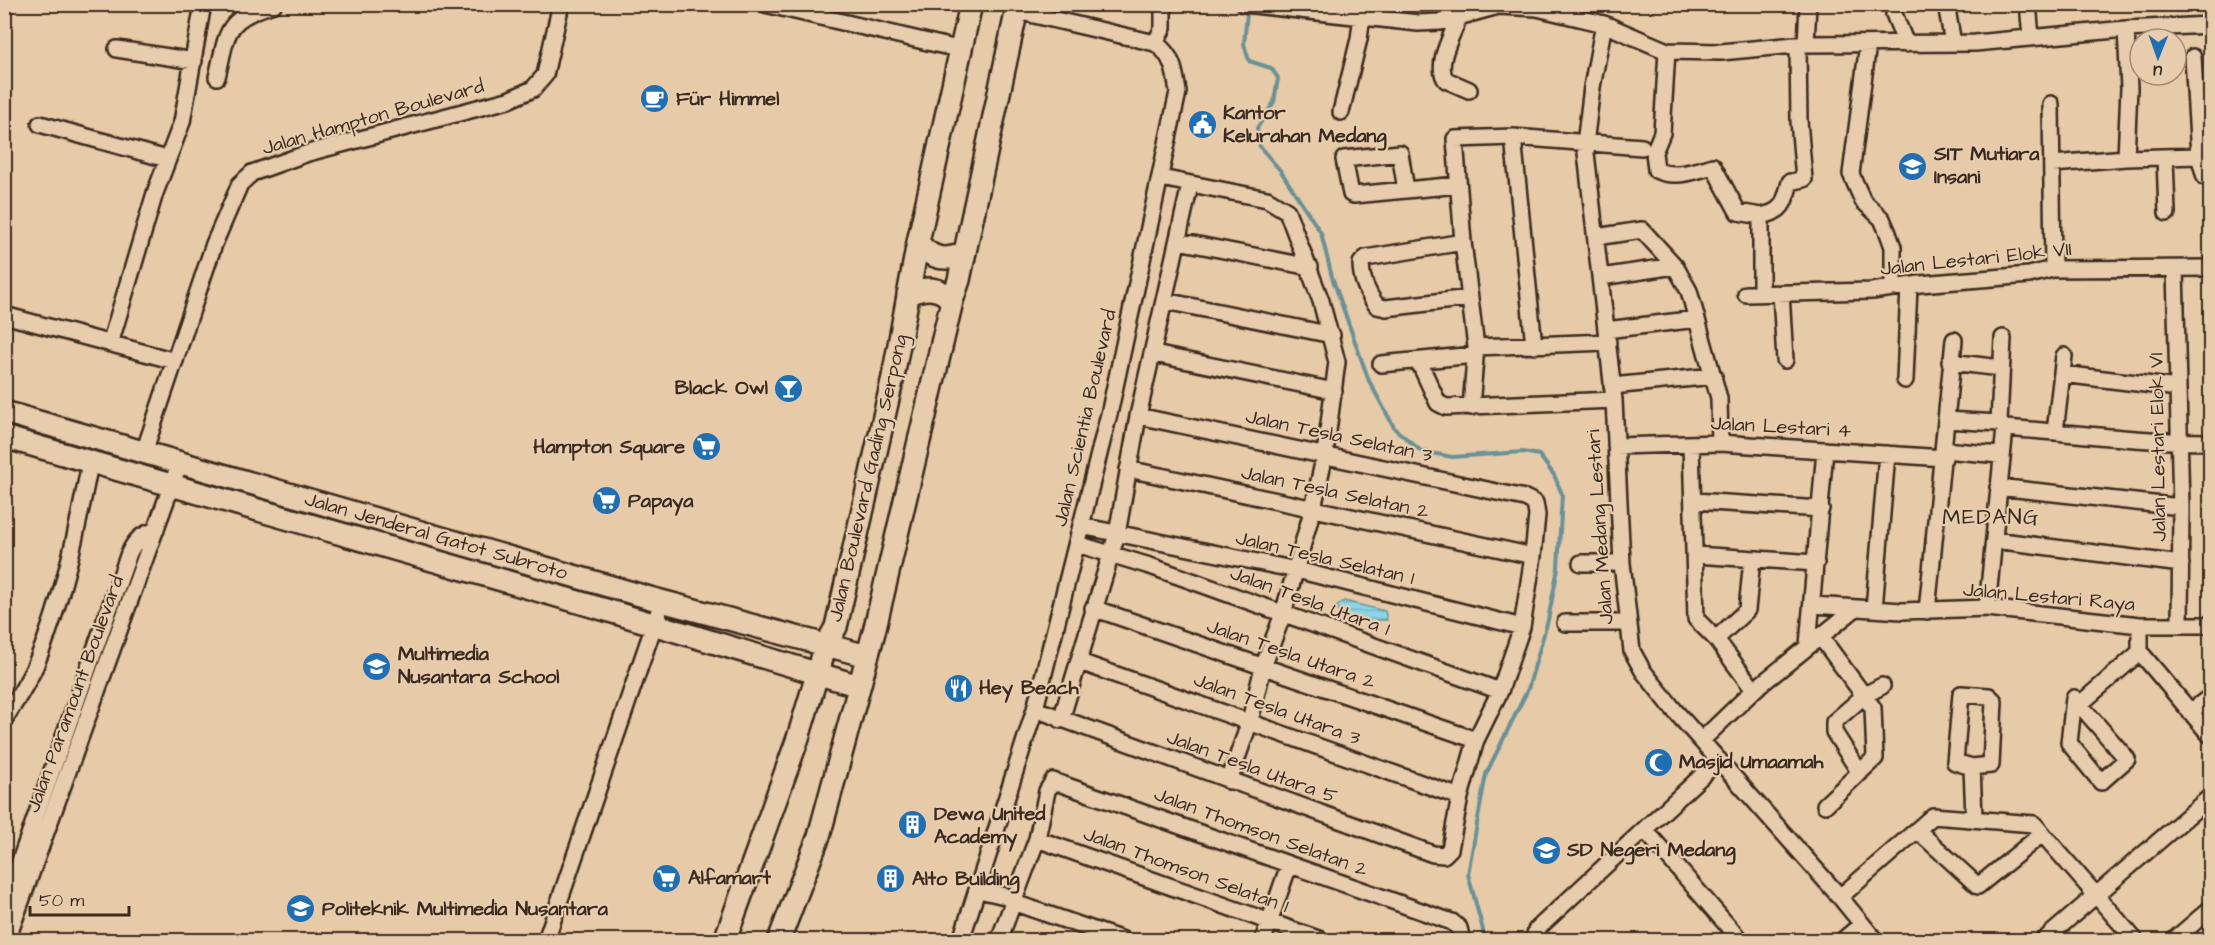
<svg xmlns="http://www.w3.org/2000/svg" width="2215" height="945" font-family="'Architects Daughter',sans-serif">
  <defs>
    <pattern id="water-rules" width="6" height="5" patternUnits="userSpaceOnUse" patternTransform="scale(1.5)"><rect width="6" height="5" fill="#89d5e8"/><path d="M0 2.5h6" fill="none" stroke="#77b7c7"/></pattern>
  </defs>
  <rect width="100%" height="100%" fill="#e7caa7"/>
  <filter id="ink" filterUnits="userSpaceOnUse"><feTurbulence type="fractalNoise" baseFrequency=".0167" numOctaves="2"/><feDisplacementMap in="SourceGraphic" scale="12" xChannelSelector="R" yChannelSelector="G"/><feConvolveMatrix kernelMatrix="1 2 1 2 8 2 1 2 1" color-interpolation-filters="sRGB"/></filter>
  <g filter="url(#ink)">
    <path fill="url(#water-rules)" stroke="#6a9197" stroke-width="1.5" d="M1344 601 1385 611 1387 620H1377L1376 624 1341 615 1337 606Z"/>
    <g fill="none" stroke-linecap="round" stroke-linejoin="round">
      <path stroke="#6a9197" stroke-width="4" d="M1247 13 1244 44 1249 61 1271 68 1278 78 1274 102 1257 128 1260 147 1280 170 1321 233 1332 277 1369 381 1395 429 1421 451 1452 457 1523 452 1539 455 1554 475 1562 494 1558 568 1548 620 1528 689 1486 774 1468 874 1483 930V940"/>
      <defs>
        <path id="street" d="M765 4 962 50
          M1244 4 1418 23 1440 22 1498 6 1537 8 1604 24 1667 51 1721 52 1806 44 1975 43 2126 29 2210 25
          M1946 4 1953 43
          M2028 4 2031 37
          M1894 14 1906 44
          M1460 15C1454 32 1434 64 1446 80L1469 90
          M1604 24 1592 87 1585 144 1614 400 1622 563 1632 651 1643 671 1675 711 1840 897 1875 940
          M1155 43 1163 28V11L1167 4
          M1806 44 1808 4
          M1868 44 1851 174 1863 201 1882 219 1888 233 1893 247V288
          M117 49 194 61
          M1667 51 1662 133 1654 152 1656 170C1674 179 1695 171 1713 166L1738 212 1761 216V293
          M2193 57 2199 156 2205 177 2210 179
          M217 77C228 31 224 19 274 4
          M2051 104 2053 269
          M1341 112 1359 39 1362 15
          M40 124 167 159
          M1513 137 1534 346
          M2165 157 2167 213
          M2126 158 2199 156
          M2053 164 2126 158 2129 88 2126 29
          M1161 178 1267 199 1287 211 1321 301 1337 362 1325 454 1313 508 1283 614 1263 667 1250 721 1229 781
          M1406 190 1400 153 1344 159 1351 194 1354 195 1458 185
          M1761 216C1784 212 1785 201 1790 182L1804 179 1799 121 1798 46
          M1596 237 1642 230 1675 266 1689 291 1719 398 1720 443
          M1178 241 1310 267
          M1463 242 1366 258 1361 263C1361 280 1367 293 1377 306L1386 308 1469 298
          M2175 269 2181 507 2180 625
          M1601 277 1675 266
          M1781 293 1785 360
          M1746 294 1872 291 1920 284 2029 275 2053 269 2210 268
          M1165 301 1332 335
          M4 315 175 361
          M1606 330 1697 319
          M110 344 155 193 182 122 203 4
          M1476 347 1608 342
          M1154 354 1334 391
          M1419 362 1438 403 1446 407 1614 400
          M1950 362 2001 368
          M1381 364 1475 355
          M2062 374 2178 388
          M1905 380 1909 286
          M1612 386 1714 376
          M1471 407 1476 347 1463 242 1455 139 1513 137 1642 147
          M1946 420 1999 423 2005 428C2073 433 2142 442 2210 442
          M1999 423 2003 338
          M2055 432 2064 356
          M1691 444 1696 619 1716 639 1754 690
          M1616 446 1720 443 1944 458
          M1944 450 2000 455
          M144 452 214 244 240 184 252 173 308 153 508 100 533 89 545 75 561 4
          M1128 469 1533 556
          M1998 487 2181 507
          M1694 501 1821 509
          M1081 526 1297 570 1522 627
          M1994 540 2181 564
          M1077 544 1153 567 1500 691
          M1695 555 1816 563
          M1581 563H1622
          M1813 605 1902 611 1987 608 2140 625H2210
          M1093 608 1476 740
          M1987 608 2005 428
          M1874 609 1887 454
          M1927 611 1954 340
          M1565 623H1627
          M2140 625V652L2210 735
          M1820 636 1873 708 1875 758 1825 805
          M1716 639 1747 610 1752 559
          M1808 645 1825 450
          M1080 662 1460 797
          M1961 694 1989 696 1994 701 1991 765 1972 767 1955 762Z
          M2074 698 2127 759 2101 782 2069 743Z
          M2080 704 2140 652
          M1035 709 1433 854 1444 855 1450 849 1460 797 1476 740 1500 691 1522 627 1533 556 1537 515 1535 503 1525 498 1138 416
          M2190 712 2210 697
          M4 720C15 702 28 683 36 664 63 600 77 531 90 463
          M1061 720 1117 534 1138 416 1190 185
          M1702 740 1754 690 1856 608
          M1972 767 1974 818
          M1860 773 1834 732V722L1865 695 1882 686
          M1645 830 1740 940
          M1917 830 1978 886 2042 834
          M1037 839 1321 940
          M979 890 1005 896 1015 903 1123 940
          M1840 897 1933 816 2034 824 2135 940
          M4 906 129 553C136 539 141 535 156 530
          M7 940 180 462
          M546 940 662 602
          M961 940 1035 709 1110 410 1178 92C1175 72 1173 55 1155 43L1017 11
          M999 940 1037 839 1047 791 1053 781 1452 922 1459 928 1462 940
          M1263 940 1289 865
          M1534 940 1536 930 1719 760
          M1843 940 1861 925
          M2044 940 2210 797
          M2174 940 2210 909"/>
        <path id="secondary" d="M918 242C930 259 946 262 964 253
          M908 294C926 287 940 286 952 301
          M4 412 650 598 867 656
          M4 437 606 610 859 686
          M725 940 798 738 826 645 836 627 893 377 918 242 971 4
          M779 940 819 836 874 632 952 301 959 280 1018 4"/>
      </defs>
      <use href="#street" stroke="#3b2a1e" stroke-width="20"/>
      <use href="#secondary" stroke="#3b2a1e" stroke-width="26"/>
      <use href="#street" stroke="#e7ccae" stroke-width="15"/>
      <use href="#secondary" stroke="#e7ccae" stroke-width="21"/>
    </g>
  </g>
  <defs>
    <symbol id="cafe-disc" viewBox="-11 -11 22 22"><circle r="9.5" fill="#1f6fb2" stroke="#e7ccae"/><path d="M-5.5-4.5H6V0H3Q3 3.5 0 3.5H-2.5Q-5.5 3.5-5.5 0ZM3-3.2v2h1.7v-2ZM-6 4.5H4V6H-6Z" fill="#fff"/></symbol>
    <symbol id="civic-disc" viewBox="-11 -11 22 22"><circle r="9.5" fill="#1f6fb2" stroke="#e7ccae"/><path d="M-.6-6.5H3V-4.5H.6V-3L4-1V1h2V6H-6V1h2V-1L-.6-3ZM-1.2 2.5V6h2.4V2.5Z" fill="#fff"/></symbol>
    <symbol id="school-disc" viewBox="-11 -11 22 22"><circle r="9.5" fill="#1f6fb2" stroke="#e7ccae"/><path d="M0-5L7-2L0 1L-7-2ZM-4 1L0 2.5L4 1V4Q0 6-4 4Z" fill="#fff"/></symbol>
    <symbol id="bar-disc" viewBox="-11 -11 22 22"><circle r="9.5" fill="#1f6fb2" stroke="#e7ccae"/><path d="M-6-5H6L.8 .8V4.5H3.5V6h-7V4.5H-.8V.8Z" fill="#fff"/></symbol>
    <symbol id="supermarket-disc" viewBox="-11 -11 22 22"><circle r="9.5" fill="#1f6fb2" stroke="#e7ccae"/><path d="M-6-5.5h2.5l.6 2H6L4.5 2H-2.5L-4.4-4H-6ZM-1.5 3.2a1.3 1.3 0 1 0 .1 0ZM3 3.2a1.3 1.3 0 1 0 .1 0Z" fill="#fff"/></symbol>
    <symbol id="restaurant-disc" viewBox="-11 -11 22 22"><circle r="9.5" fill="#1f6fb2" stroke="#e7ccae"/><path d="M-5-6h1v4h1v-4h1v4h1v-4h1v5L-1.5 .5V6h-2V.5L-5-1ZM5-6V6H3V1.5H1.5Q1.5-4 5-6Z" fill="#fff"/></symbol>
    <symbol id="mosque-disc" viewBox="-11 -11 22 22"><circle r="9.5" fill="#1f6fb2" stroke="#e7ccae"/><path d="M3.5-4.9A6 6 0 1 0 3.5 4.9A5 5 0 1 1 3.5-4.9Z" fill="#fff"/></symbol>
    <symbol id="building-disc" viewBox="-11 -11 22 22"><circle r="9.5" fill="#1f6fb2" stroke="#e7ccae"/><path d="M-4-6H4V6H1V3H-1V6H-4ZM-2.5-4.3h1.7v1.8h-1.7ZM.8-4.3h1.7v1.8H.8ZM-2.5-1h1.7V.8h-1.7ZM.8-1h1.7V.8H.8Z" fill="#fff"/></symbol>
    <symbol id="university-disc" viewBox="-11 -11 22 22"><circle r="9.5" fill="#1f6fb2" stroke="#e7ccae"/><path d="M0-5L7-2L0 1L-7-2ZM-4 1L0 2.5L4 1V4Q0 6-4 4Z" fill="#fff"/></symbol>
  </defs>
  <g fill-rule="evenodd">
    <use href="#cafe-disc" x="638" y="82" width="33" height="33"/>
    <use href="#civic-disc" x="1186" y="108" width="33" height="33"/>
    <use href="#school-disc" x="1896" y="150" width="33" height="33"/>
    <use href="#bar-disc" x="772" y="372" width="33" height="33"/>
    <use href="#supermarket-disc" x="690" y="430" width="33" height="33"/>
    <use href="#supermarket-disc" x="590" y="484" width="33" height="33"/>
    <use href="#school-disc" x="360" y="650" width="33" height="33"/>
    <use href="#restaurant-disc" x="942" y="672" width="33" height="33"/>
    <use href="#mosque-disc" x="1642" y="746" width="33" height="33"/>
    <use href="#building-disc" x="896" y="808" width="33" height="33"/>
    <use href="#school-disc" x="1530" y="834" width="33" height="33"/>
    <use href="#supermarket-disc" x="650" y="862" width="33" height="33"/>
    <use href="#building-disc" x="874" y="862" width="33" height="33"/>
    <use href="#university-disc" x="284" y="892" width="33" height="33"/>
  </g>
  <g text-anchor="middle" dominant-baseline="central" stroke-width="4.5" stroke-linejoin="round" paint-order="stroke">
    <g font-size="20" font-weight="bold" fill="#3b2a1e" stroke="#e7ccae" text-anchor="start">
      <text x="676" y="99">Für Himmel</text>
      <text x="1223" y="113">Kantor<tspan x="1223" dy="23">Kelurahan Medang</tspan></text>
      <text x="1934" y="154">SIT Mutiara<tspan x="1934" dy="23">Insani</tspan></text>
      <text x="768" y="388" text-anchor="end">Black Owl</text>
      <text x="685" y="447" text-anchor="end">Hampton Square</text>
      <text x="628" y="501">Papaya</text>
      <text x="398" y="654">Multimedia<tspan x="398" dy="23">Nusantara School</tspan></text>
      <text x="979" y="688">Hey Beach</text>
      <text x="1679" y="762">Masjid Umaamah</text>
      <text x="934" y="814">Dewa United<tspan x="934" dy="23">Academy</tspan></text>
      <text x="1567" y="850">SD Negeri Medang</text>
      <text x="688" y="878">Alfamart</text>
      <text x="912" y="879">Alto Building</text>
      <text x="322" y="909">Politeknik Multimedia Nusantara</text>
    </g>
    <g font-size="20" fill="#3b2a1e" stroke="#e7ccae">
      <text transform="translate(373 117) rotate(-16)">Jalan Hampton Boulevard</text>
      <text transform="translate(1976 259) rotate(-6)">Jalan Lestari Elok VII</text>
      <text transform="translate(1085 418) rotate(-77)">Jalan Scientia Boulevard</text>
      <text transform="translate(1781 427) rotate(3)">Jalan Lestari 4</text>
      <text transform="translate(1339 436) rotate(12)">Jalan Tesla Selatan 3</text>
      <text transform="translate(2158 447) rotate(-91)">Jalan Lestari Elok VI</text>
      <text transform="translate(868 478) rotate(-77)">Jalan Boulevard Gading Serpong</text>
      <text transform="translate(1335 492) rotate(12)">Jalan Tesla Selatan 2</text>
      <text transform="translate(1600 527) rotate(-94)">Jalan Medang Lestari</text>
      <text transform="translate(436 536) rotate(16)">Jalan Jenderal Gatot Subroto</text>
      <text transform="translate(1325 558) rotate(13)">Jalan Tesla Selatan 1</text>
      <text transform="translate(2049 597) rotate(5)">Jalan Lestari Raya</text>
      <text transform="translate(1310 601) rotate(20)">Jalan Tesla Utara 1</text>
      <text transform="translate(1291 654) rotate(19)">Jalan Tesla Utara 2</text>
      <text transform="translate(75 694) rotate(-70)">Jalan Paramount Boulevard</text>
      <text transform="translate(1277 709) rotate(20)">Jalan Tesla Utara 3</text>
      <text transform="translate(1252 767) rotate(20)">Jalan Tesla Utara 5</text>
      <text transform="translate(1261 832) rotate(20)">Jalan Thomson Selatan 2</text>
      <text transform="translate(1186 870) rotate(20)">Jalan Thomson Selatan 1</text>
    </g>
    <g font-size="22" letter-spacing="1.5" fill="#3b2a1e" stroke="#e7ccae">
      <text x="1991" y="517">MEDANG</text>
    </g>
  </g>
  <rect width="2215" height="945" fill="none" stroke="#e7ccae" stroke-width="24"/>
  <rect x="12" y="12" width="2191" height="921" fill="none" stroke="#3b2a1e" stroke-width="2" filter="url(#ink)"/>
  <g transform="translate(2158 57) rotate(181)"><circle r="28" fill="#e7ccae" stroke="#a28b74" stroke-width="1.5"/>
  <path d="M0-4.5L10 22L0 15L-10 22Z" fill="#1f6fb2"/>
  <text y="-9" font-size="16" font-weight="bold" text-anchor="middle" fill="#3b2a1e">U</text>
  </g>
  <path d="M30 906v9h99v-9" fill="none" stroke="#3b2a1e" stroke-width="3"/>
  <text x="39" y="906" font-size="18" fill="#3b2a1e" stroke="#e7ccae" stroke-width="4.5" paint-order="stroke">50 m</text>
</svg>
